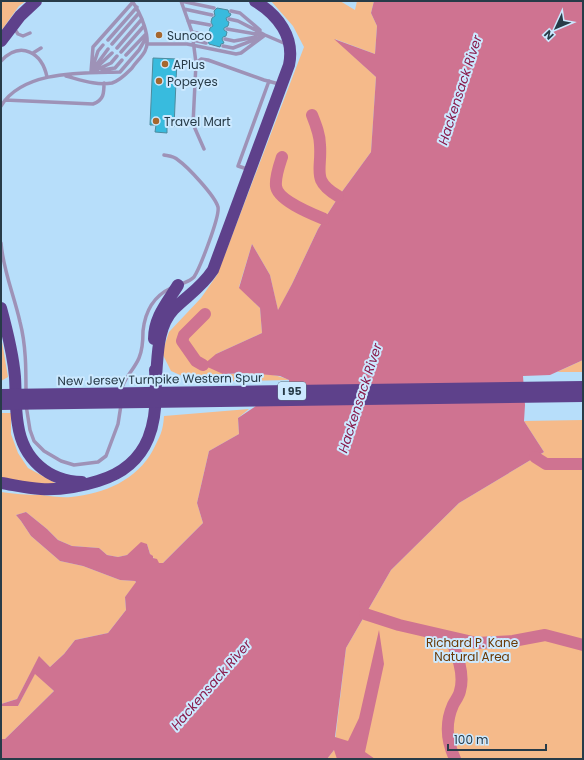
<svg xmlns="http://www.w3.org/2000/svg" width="584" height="760" font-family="Poppins,sans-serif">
  <rect width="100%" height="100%" fill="#b7defa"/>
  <path fill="#f5ba8a" d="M1 1H26L19 6 1 31Z
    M271 1H340L355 10 357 1H374L371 13 377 26 375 54 335 39 376 77 371 152 341 193 318 229 292 284 278 311 270 275 252 244 239 287 260 308 262 333 216 354 223 374C244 374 270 371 289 380L196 382 171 371 162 353 169 332 201 298 217 275 304 47 293 26Z
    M1 336 8 377 1 381Z
    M583 360V372H557Z
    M249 409 238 418 239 434 209 451 197 503 203 523 163 563 159 564 150 554 147 544 136 548 127 555 118 557 107 555 99 548 72 546 58 540 47 529 26 512 16 515 21 521 31 536 60 561 83 566 120 580 135 581 136 583 125 597 126 610 108 633 75 640 64 654 50 667 39 657 17 699 1 704V492C14 494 27 495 41 495 51 496 61 498 71 497 104 494 137 480 153 450 160 436 163 432 164 416Z
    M1 413H11V434L18 453 28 468 59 485 19 482 1 477Z
    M583 420V759H327L334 750 346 648 391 570 459 503 544 452 524 421Z
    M35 673 54 691 5 739H1V706H18Z"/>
  <path fill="#cf7391" d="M374 1H583V360L550 375 523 376 525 405 524 421 544 452 459 503 391 570 346 648 335 737 348 741 359 718 379 630 384 664 365 752 375 759H337L334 750 327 759H1V739H5L54 691 35 674 18 706H1V704L17 699 39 656 50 667 64 654 75 640 108 633 126 610 125 597 136 582 135 581 120 580 83 566 60 561 31 536 21 521 16 515 26 512 47 529 58 540 72 546 99 548 107 555 118 557 127 555 141 542 147 544 150 554 153 556V558L157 559 159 563H163L203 523 197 503 209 451 239 434 238 418 289 384V380L280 376 248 373 223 374 203 365 216 354 262 333 260 308 239 288 252 244 270 275 278 310 292 284 318 229 341 193 371 152 376 77 334 39 375 54 377 26 371 13Z"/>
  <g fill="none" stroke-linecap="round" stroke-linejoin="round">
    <path stroke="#cf7391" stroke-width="12" d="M312 115C316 125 320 135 320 145 322 171 311 180 338 196
      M282 157C279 166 275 177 276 186 277 200 312 214 324 219
      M203 365 196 361 182 341 184 335 205 314
      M535 457 546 464H583
      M365 614 399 625 477 643 513 641 545 635 583 645
      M450 637C457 654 465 674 460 691 459 696 455 701 453 705 445 723 447 742 455 759"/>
  </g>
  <path fill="#38bbde" stroke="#4c8b9e" d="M217 8 228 10 229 13 231 14 230 16 226 18 227 21 229 22 228 26 224 28V30L227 32 226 36 223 37 222 39 224 43 221 44 220 47 209 44 208 40 211 36 209 32 210 28 213 26 211 22 212 18 215 16 214 11Z
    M153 58 177 59 174 127 167 126V133L155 132 156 125H150Z"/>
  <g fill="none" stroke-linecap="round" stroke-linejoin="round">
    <path stroke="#9e92b7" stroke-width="3.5" d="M181 1 192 32 196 63 193 124 204 149
      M181 1 214 8
      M184 9 212 15
      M231 11 240 13 260 30
      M229 19 238 21 265 35 286 44
      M188 21 210 25
      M14 28 18 34 23 36 30 33
      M227 29 262 35
      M192 32 208 35
      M225 39 234 41 256 37
      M108 40 137 7
      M193 40 206 43
      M112 44 139 13
      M147 44H187L236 54 241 53 265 35
      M223 46 233 48 259 38
      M117 48 142 19
      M121 52 144 26
      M33 53 41 48
      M126 55 146 34
      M1 61C21 40 42 53 47 77
      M196 63 201 59 208 60 264 80 279 84
      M93 66 98 51 103 45
      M94 68 108 49
      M95 69 112 53
      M102 70 115 68 122 60
      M94 71 111 63 117 56
      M91 72 93 47 133 2
      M66 76C81 80 97 86 112 83 121 80 126 74 132 68 136 62 142 57 145 51 152 38 140 12 132 1
      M5 100 93 104C104 100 104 93 104 83
      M1 106C23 70 83 73 120 72L139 50 146 38
      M164 155C169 156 174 156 178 160 188 167 215 196 218 207 220 216 200 268 194 277 190 281 186 282 181 284
      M247 169 238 166 269 81
      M1 243C3 270 14 295 20 322 26 345 26 369 26 393
      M121 391C123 379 134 370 139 358 143 349 143 340 143 331 145 312 154 296 171 288
      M26 405 30 430 34 441 44 451 61 461 74 465 98 462 106 456 118 424 121 405"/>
    <path stroke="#5e418b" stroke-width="12" d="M1 41 20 16 36 1
      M1 308C7 330 13 353 15 377 16 393 15 409 18 425 23 459 48 481 82 482
      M154 339C154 317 167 303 178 285
      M156 377C158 354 157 327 174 309 188 295 201 288 213 270L289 65C295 37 278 15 255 1
      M1 483C14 485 27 488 41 489 61 490 79 487 98 481 152 465 159 420 155 370"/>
    <path stroke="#5e418b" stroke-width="12" d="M1 395 583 387
      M1 404 583 396"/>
  </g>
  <g fill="#a6672e" stroke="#cce9ff" stroke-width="1.5">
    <circle cx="159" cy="35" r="4"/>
    <circle cx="165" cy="64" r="4"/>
    <circle cx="159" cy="81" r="4"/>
    <circle cx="156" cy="121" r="4"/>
  </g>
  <g text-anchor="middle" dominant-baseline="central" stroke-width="4" stroke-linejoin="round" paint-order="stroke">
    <rect fill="#cce9ff" stroke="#586f7f" stroke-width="1" x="278" y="382" width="28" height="18" rx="3"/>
    <g font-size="11" font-weight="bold" fill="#273b48">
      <text x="292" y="391">I 95</text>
    </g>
    <g font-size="12" fill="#273b48" stroke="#cce9ff" text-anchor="start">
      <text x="167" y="35">Sunoco</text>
      <text x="173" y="64">APlus</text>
      <text x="167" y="81">Popeyes</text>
      <text x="164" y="121">Travel Mart</text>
    </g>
    <g font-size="12" fill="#273b48" stroke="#cce9ff">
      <text transform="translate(160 379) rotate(-1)">New Jersey Turnpike Western Spur</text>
    </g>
    <g font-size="12" fill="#693905" stroke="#cce9ff">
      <text x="472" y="642">Richard P. Kane<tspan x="472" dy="14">Natural Area</tspan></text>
    </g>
    <g font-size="13" font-style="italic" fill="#891a4b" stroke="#cce9ff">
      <text transform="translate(460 90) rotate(-72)">Hackensack River</text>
      <text transform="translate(360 398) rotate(-72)">Hackensack River</text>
      <text transform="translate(211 685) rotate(-49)">Hackensack River</text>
    </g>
  </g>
  <rect width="584" height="760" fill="none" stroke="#273b48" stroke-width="4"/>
  <g transform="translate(556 28) rotate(226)" stroke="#cce9ff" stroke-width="3" paint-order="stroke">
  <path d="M0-3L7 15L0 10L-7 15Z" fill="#273b48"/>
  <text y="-6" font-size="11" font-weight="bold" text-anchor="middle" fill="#273b48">N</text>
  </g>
  <path d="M448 744v6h98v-6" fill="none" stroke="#273b48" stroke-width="2"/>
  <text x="454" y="744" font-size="12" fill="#273b48" stroke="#cce9ff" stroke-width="3" paint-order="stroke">100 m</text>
</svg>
